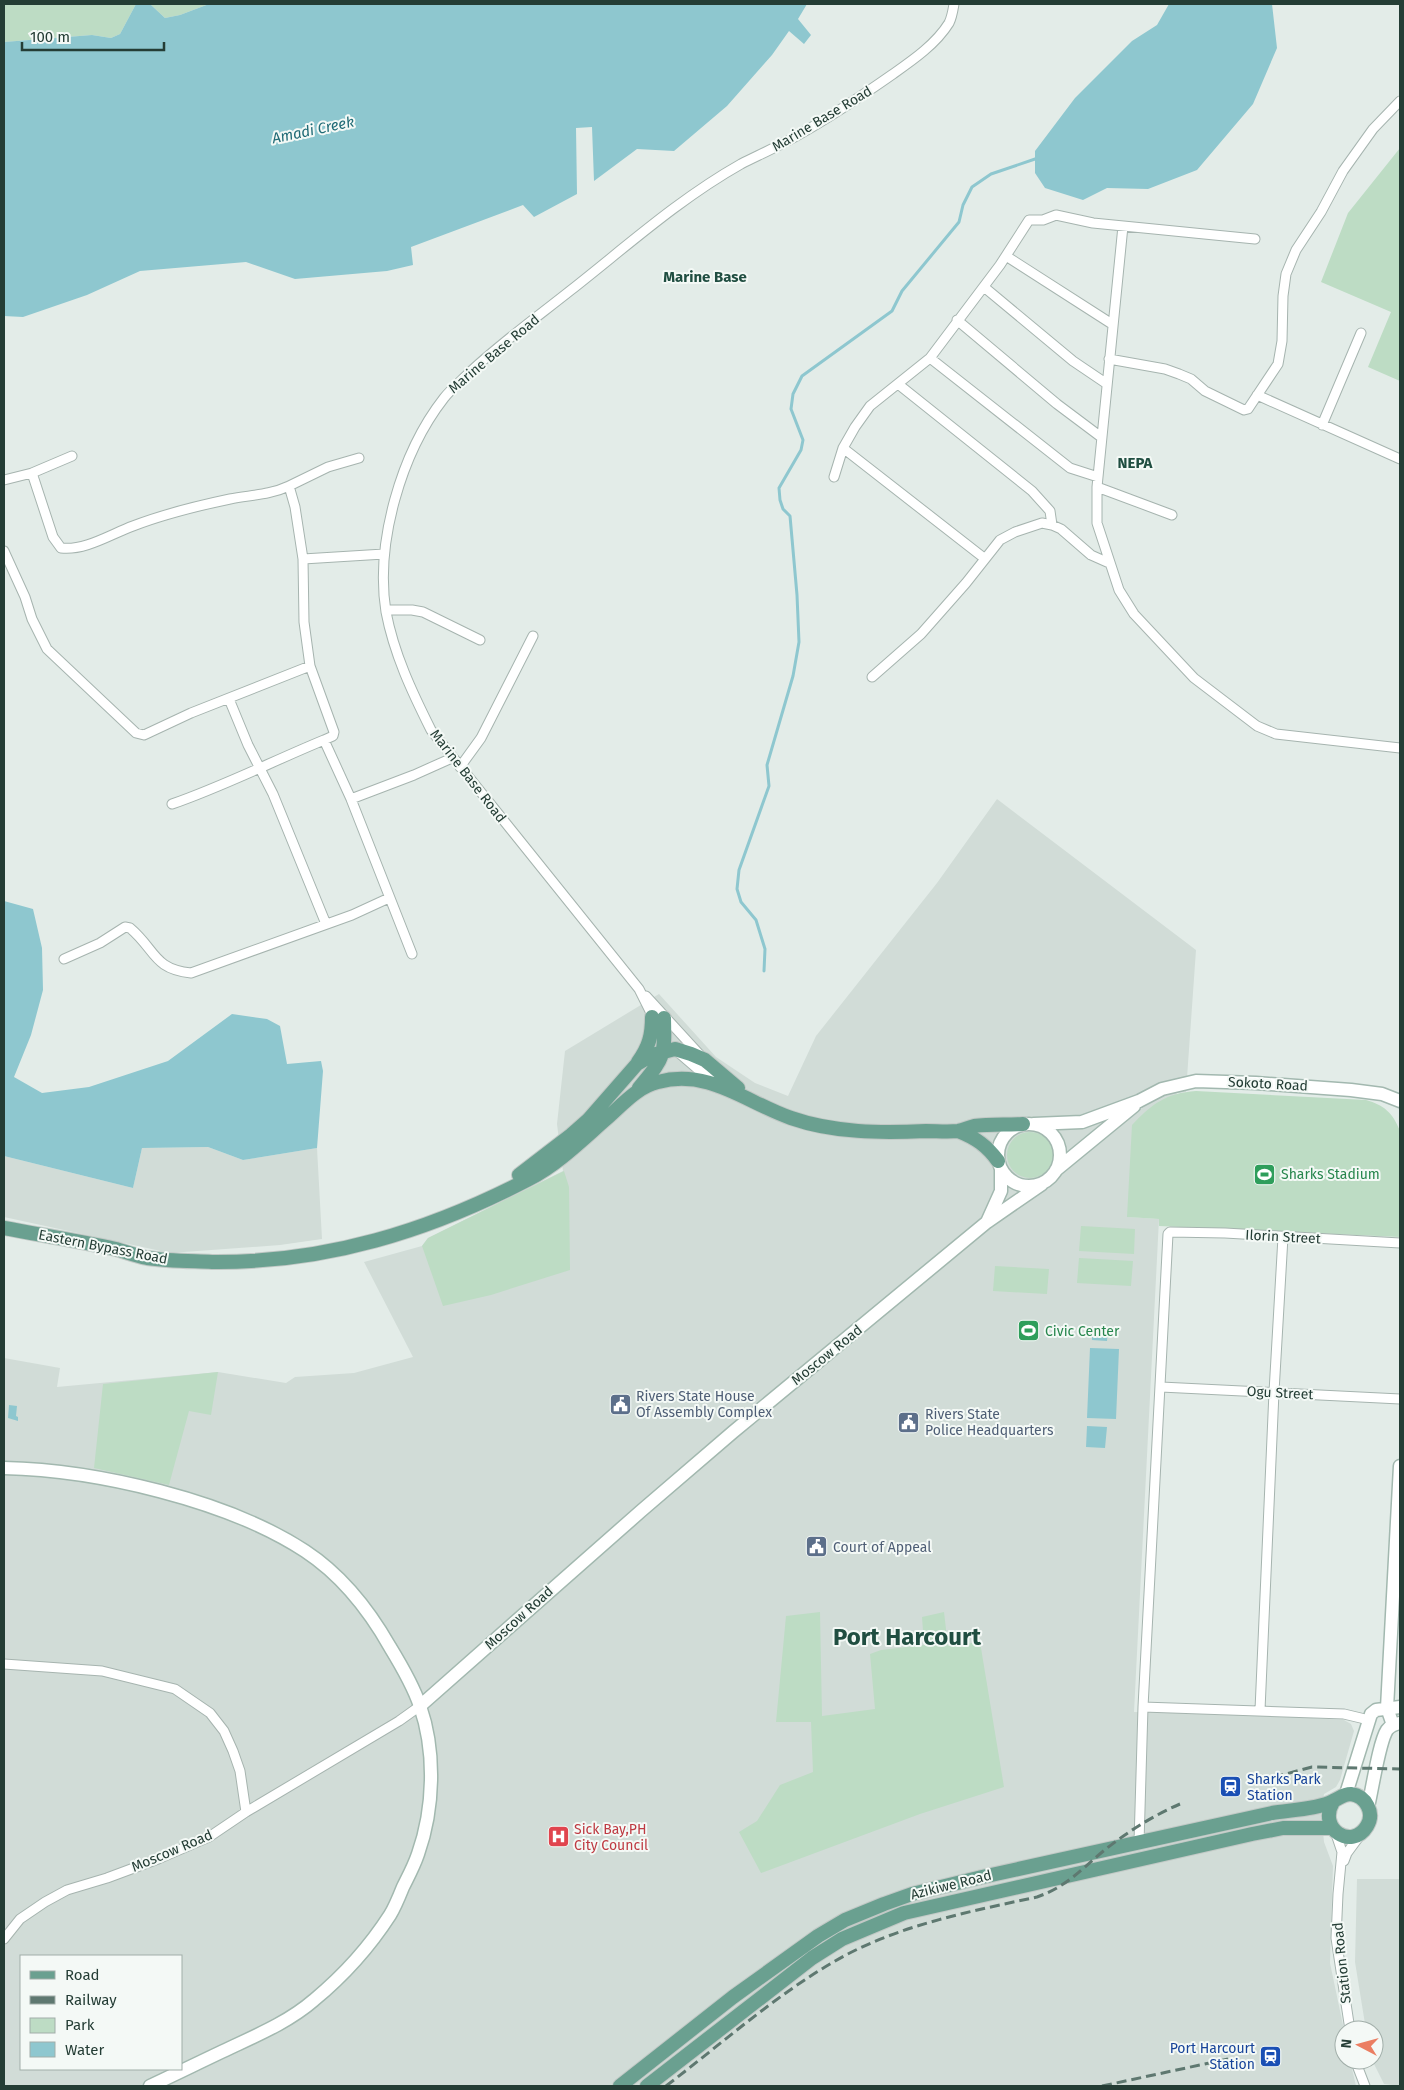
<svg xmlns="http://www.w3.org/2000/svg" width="1404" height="2090" font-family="'Fira Sans',sans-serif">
  <rect width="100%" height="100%" fill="#e3ece8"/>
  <path fill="#d1dcd7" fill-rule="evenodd" d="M997 799 1196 950 1186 1092 1177 1093 1128 1217 1159 1219 1134 1712 1248 1714 1344 1720 1351 1724 1354 1731 1340 1780 1336 1787 1324 1794 1321 1812 1324 1842 1333 1866 1330 1963 1344 2030V2060H1350L1356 2086H4V1358L60 1368 57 1387 218 1372 286 1383 295 1377 354 1373 413 1357 364 1262 422 1246 428 1238 563 1171 557 1124 565 1051 659 994 716 1057 755 1083 788 1096 816 1036 937 883ZM21 1956H181V2069H21Z
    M208 1147 243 1160 317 1148 322 1239 280 1245 170 1253 4 1217V1156L133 1188 142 1148Z
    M1357 1879H1400V2086L1384 2084 1372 2060H1374V2030H1366L1355 1962Z"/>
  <path fill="#bddcc4" d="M4 4H136L120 34 111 38 92 35 4 42Z
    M150 4H209L180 15 165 18Z
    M1400 148V381L1368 367 1391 312 1321 282 1348 213Z
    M1196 1091 1366 1100C1384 1105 1393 1113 1400 1131V1237L1159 1226V1219L1127 1217 1132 1125C1152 1104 1166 1093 1196 1091Z
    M1007 1155a23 23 0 1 1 46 0a23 23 0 1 1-46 0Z
    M564 1171 569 1187 570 1270 491 1295 443 1306 422 1246 428 1238Z
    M1081 1226 1135 1229 1134 1254 1079 1251Z
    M1079 1258 1133 1261 1131 1286 1077 1283Z
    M995 1266 1049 1269 1047 1294 993 1291Z
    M218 1372 211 1415 189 1411 169 1485 94 1468 103 1384Z
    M820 1612 822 1716 875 1709 870 1654 881 1650 924 1645 922 1617 944 1612 948 1646 980 1642 1004 1787 920 1814 761 1873 739 1832 757 1821 780 1785 813 1772 811 1722H776L786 1616Z"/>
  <path fill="#8ec7cf" d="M136 4H150L165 18 180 15 209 4H807L798 19 811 35 804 44 789 31 772 55 727 106 674 151 637 149 594 181 592 127 576 128 577 194 534 217 523 205 411 247 413 265 387 271 295 279 246 262 140 271 87 295 23 317 4 316V42L92 35 111 38 120 34Z
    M1169 4H1272L1277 48 1253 104 1197 170 1148 189 1107 188 1083 200 1045 188 1035 173V151L1075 98 1132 41 1157 25Z
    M4 901 33 909 42 948 43 990 31 1035 14 1077 42 1093 89 1087 168 1061 232 1014 267 1019 280 1026 287 1064 321 1061 323 1071 317 1148 243 1160 208 1147 142 1148 133 1188 4 1156Z
    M1092 1327 1108 1328 1107 1341 1092 1340Z
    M1090 1348 1119 1349 1116 1419 1087 1418Z
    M9 1405 17 1406 16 1416 18 1417V1421L8 1418Z
    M1087 1426 1107 1427 1105 1448 1086 1447Z"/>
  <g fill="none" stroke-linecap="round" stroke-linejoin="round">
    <path stroke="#8ec7cf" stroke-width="3" d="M764 971 765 949 756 920 741 902 737 889 739 870 769 786 767 765 793 676 799 642 797 595 790 516 783 509 780 500 779 488 801 450 803 440 791 409 793 394 802 376 892 311 902 291 959 222 963 205 972 187 991 174 1038 158"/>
    <defs>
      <path id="street" d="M1123 226 1097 487V523L1119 590 1134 614 1194 678 1257 726 1276 734 1400 748
        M1006 256 1112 324
        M984 287 1073 361 1107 384
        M957 320 1057 404 1101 437
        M930 358 1070 468 1098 477
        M1109 359 1165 369 1179 374 1191 379 1205 391 1244 410 1248 409 1278 364 1282 341 1283 296 1286 274 1296 250 1321 212 1343 171 1373 129 1400 101
        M898 384 1032 491 1050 511 1052 525
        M1257 395 1400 459
        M1322 425 1361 333
        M843 448 984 558
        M32 473 53 537 61 548C85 551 111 534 133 526 164 514 197 506 230 499 250 495 270 495 289 486L295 507 303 559 384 554
        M834 477 843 448 855 427 870 406 930 358 1000 265 1029 220H1043L1056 215 1093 223 1255 239
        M4 480 32 473 72 456
        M289 486 328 467 359 458
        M1097 487 1172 515
        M4 551 25 597 32 619 47 649 136 733 144 735 191 713 310 666 334 732 333 736 324 740
        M303 559 304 622 310 666
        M386 610H412L423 612 480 640
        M872 677 921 634 966 583 1000 540 1015 532 1042 523 1052 525 1061 529 1091 555 1109 563
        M229 699 248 745 273 794 326 924
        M460 767 481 738 533 636
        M351 799 412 954
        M172 804C224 786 273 761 324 740L351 799 414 775 452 758
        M64 959 100 943 125 927 130 928C156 950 153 969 191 973L352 915 389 898
        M646 996 700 1055
        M654 1019 639 989 431 730C412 692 394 654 386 612 375 543 401 453 444 398 451 389 461 381 469 373 501 343 537 317 571 290 627 246 679 199 741 164 761 154 781 145 800 134 832 116 863 95 893 74 913 60 936 44 949 23 952 17 953 10 954 4
        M678 1052 700 1071 715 1081
        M1161 1387 1400 1399
        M4 1664 102 1671 175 1689 210 1713 224 1731 233 1751 240 1771 246 1812
        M1143 1707 1344 1714 1369 1720
        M1260 1710 1274 1392 1283 1237
        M1335 1831 1342 1852 1338 1894 1336 1938 1350 2030
        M1139 1843 1143 1707 1168 1234 1170 1232 1225 1233 1400 1243
        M1344 1861 1347 1853 1361 1834
        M4 1939 20 1919 45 1902 67 1890 107 1878 158 1859 209 1837 246 1812 399 1721 420 1706
        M1355 2060 1365 2086"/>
      <path id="secondary" d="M998 1155a31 31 0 1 1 62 0a31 31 0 1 1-62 0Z
        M1034 1124 1082 1122 1139 1101 1162 1089 1196 1081 1256 1083 1351 1090 1382 1094 1400 1101
        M1056 1170 1134 1106
        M987 1222 1001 1191V1170
        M4 1468C96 1470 227 1500 305 1551 340 1574 369 1610 390 1647 401 1665 413 1685 420 1706 436 1752 434 1809 418 1854 414 1866 408 1877 403 1887 399 1897 395 1907 390 1915 370 1946 343 1976 314 2000 291 2020 262 2033 234 2046 206 2059 178 2073 150 2086
        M420 1706 641 1511 733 1432 987 1222 1042 1184
        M1393 1725 1387 1708 1400 1466
        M1346 1794 1371 1714 1376 1710 1400 1707
        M1368 1807C1372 1791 1379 1742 1387 1730 1390 1726 1395 1724 1400 1723"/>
      <path id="primary" d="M638 1062C649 1047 652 1035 652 1017
        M639 1088C664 1057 665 1058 664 1018
        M958 1131C976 1138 987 1146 998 1161
        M519 1175 571 1135 588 1120 637 1064 652 1055 675 1049 691 1054 705 1060 738 1088
        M4 1228C41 1235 79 1241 116 1249 126 1252 137 1256 147 1258 168 1261 191 1261 212 1262 326 1263 429 1231 529 1179 558 1164 582 1140 606 1119 622 1105 637 1087 658 1082 709 1068 747 1103 791 1118 834 1133 881 1133 926 1131 936 1131 948 1132 958 1131 964 1130 969 1127 974 1126 990 1124 1007 1125 1023 1124
        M620 2086 733 1997 818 1936 845 1920 884 1904 912 1894 982 1877 1272 1813C1289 1810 1319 1809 1333 1801 1340 1798 1343 1794 1351 1794 1366 1796 1375 1813 1367 1826 1352 1851 1317 1829 1333 1802
        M647 2086 812 1958 842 1939 904 1913 1252 1834 1283 1828H1332"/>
    </defs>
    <use href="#street" stroke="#a6b4af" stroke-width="11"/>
    <use href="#secondary" stroke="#a2b8af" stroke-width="15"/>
    <use href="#primary" stroke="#c2c9c6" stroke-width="16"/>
    <use href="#street" stroke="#fff" stroke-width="9"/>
    <use href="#secondary" stroke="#fff" stroke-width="12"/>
    <use href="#primary" stroke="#6aa090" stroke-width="14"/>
    <path stroke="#5e7870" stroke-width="3" stroke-dasharray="10 5" stroke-linecap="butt" d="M1259 1781 1312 1767 1400 1769
      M666 2086C724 2042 780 1991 844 1956 904 1924 972 1911 1037 1897 1065 1887 1079 1872 1101 1853 1124 1834 1152 1816 1180 1804
      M1102 2086 1228 2059"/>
  </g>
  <defs>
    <symbol id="stadium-square" viewBox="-11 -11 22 22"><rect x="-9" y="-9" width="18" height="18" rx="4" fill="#2e9e5b" stroke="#f4f9f6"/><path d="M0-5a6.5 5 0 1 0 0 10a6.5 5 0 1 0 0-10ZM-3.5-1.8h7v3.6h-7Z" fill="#fff"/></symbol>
    <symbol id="civic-square" viewBox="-11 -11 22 22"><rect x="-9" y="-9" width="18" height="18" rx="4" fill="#5c6f8a" stroke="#f4f9f6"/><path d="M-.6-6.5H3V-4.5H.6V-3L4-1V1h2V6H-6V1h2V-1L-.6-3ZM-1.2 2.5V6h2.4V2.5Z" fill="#fff"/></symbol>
    <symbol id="station-square" viewBox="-11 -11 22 22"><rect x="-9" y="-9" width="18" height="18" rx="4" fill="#1a4fb4" stroke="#f4f9f6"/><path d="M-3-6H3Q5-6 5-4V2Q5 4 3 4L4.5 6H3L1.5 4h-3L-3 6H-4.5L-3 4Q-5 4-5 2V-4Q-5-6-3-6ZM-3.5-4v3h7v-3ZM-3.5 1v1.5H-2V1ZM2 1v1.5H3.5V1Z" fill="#fff"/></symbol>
    <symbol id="hospital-square" viewBox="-11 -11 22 22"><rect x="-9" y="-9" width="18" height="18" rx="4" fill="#e0444e" stroke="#f4f9f6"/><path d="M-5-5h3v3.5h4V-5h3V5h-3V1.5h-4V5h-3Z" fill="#fff"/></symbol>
  </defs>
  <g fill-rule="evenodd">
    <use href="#stadium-square" x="1252" y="1162" width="25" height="25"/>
    <use href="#stadium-square" x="1016" y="1318" width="25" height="25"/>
    <use href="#civic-square" x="608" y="1392" width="25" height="25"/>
    <use href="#civic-square" x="896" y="1410" width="25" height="25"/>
    <use href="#civic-square" x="804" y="1534" width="25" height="25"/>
    <use href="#station-square" x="1218" y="1774" width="25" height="25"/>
    <use href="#hospital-square" x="546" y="1824" width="25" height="25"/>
    <use href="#station-square" x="1258" y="2044" width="25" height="25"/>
  </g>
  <g text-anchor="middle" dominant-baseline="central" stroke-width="4" stroke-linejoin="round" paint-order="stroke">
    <g font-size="14" fill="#243d35" stroke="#f4f9f6">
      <text transform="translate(822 119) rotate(-31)">Marine Base Road</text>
      <text transform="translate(494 354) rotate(-40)">Marine Base Road</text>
      <text transform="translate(468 776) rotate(52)">Marine Base Road</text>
      <text transform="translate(1268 1084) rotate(3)">Sokoto Road</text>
      <text transform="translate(1283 1237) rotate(3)">Ilorin Street</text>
      <text transform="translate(103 1247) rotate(11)">Eastern Bypass Road</text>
      <text transform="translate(827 1355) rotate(-39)">Moscow Road</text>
      <text transform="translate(1280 1393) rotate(3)">Ogu Street</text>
      <text transform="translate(519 1618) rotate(-42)">Moscow Road</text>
      <text transform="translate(172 1851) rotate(-23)">Moscow Road</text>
      <text transform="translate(951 1885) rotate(-14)">Azikiwe Road</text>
      <text transform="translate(1342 1963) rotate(-96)">Station Road</text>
    </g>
    <g font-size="14" fill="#27864d" stroke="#f4f9f6" text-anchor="start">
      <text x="1281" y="1174">Sharks Stadium</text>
      <text x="1045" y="1331">Civic Center</text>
    </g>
    <g font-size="14" fill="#4e5e75" stroke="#f4f9f6" text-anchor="start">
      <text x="636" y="1396">Rivers State House<tspan x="636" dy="16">Of Assembly Complex</tspan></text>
      <text x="925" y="1414">Rivers State<tspan x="925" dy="16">Police Headquarters</tspan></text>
      <text x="833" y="1547">Court of Appeal</text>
    </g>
    <g font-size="14" fill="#164399" stroke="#f4f9f6" text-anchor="start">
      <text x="1247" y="1779">Sharks Park<tspan x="1247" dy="16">Station</tspan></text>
      <text x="1255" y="2048" text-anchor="end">Port Harcourt<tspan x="1255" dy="16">Station</tspan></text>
    </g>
    <g font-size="14" fill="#be3a42" stroke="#f4f9f6" text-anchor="start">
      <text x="574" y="1829">Sick Bay,PH<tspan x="574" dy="16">City Council</tspan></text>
    </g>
    <g font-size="15" font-style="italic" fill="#206b76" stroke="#f4f9f6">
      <text transform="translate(313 130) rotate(-12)">Amadi Creek</text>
    </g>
    <g font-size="15" font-weight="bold" fill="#204e41" stroke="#f4f9f6">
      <text x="705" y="277">Marine Base</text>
      <text x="1135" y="463">NEPA</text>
    </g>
    <g font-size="24" font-weight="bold" fill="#204e41" stroke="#f4f9f6">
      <text x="907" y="1637">Port Harcourt</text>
    </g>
  </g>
  <rect width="1404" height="2090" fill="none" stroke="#243d35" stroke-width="10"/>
  <rect x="20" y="1955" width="162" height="115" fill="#f4f9f6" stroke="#a1aea9"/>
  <rect x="30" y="1971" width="25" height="8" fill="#6aa090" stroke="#a1aea9"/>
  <text x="65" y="1980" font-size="15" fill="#243d35">Road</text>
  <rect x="30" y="1996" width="25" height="8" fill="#5e7870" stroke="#a1aea9"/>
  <text x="65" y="2005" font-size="15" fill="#243d35">Railway</text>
  <rect x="30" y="2018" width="25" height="15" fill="#bddcc4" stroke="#a1aea9"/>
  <text x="65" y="2030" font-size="15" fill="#243d35">Park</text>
  <rect x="30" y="2042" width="25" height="15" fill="#8ec7cf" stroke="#a1aea9"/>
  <text x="65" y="2055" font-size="15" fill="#243d35">Water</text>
  <g transform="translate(1359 2045) rotate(276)"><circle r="24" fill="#f4f9f6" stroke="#a1aea9"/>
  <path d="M0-4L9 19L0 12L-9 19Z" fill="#eb7e62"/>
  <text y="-8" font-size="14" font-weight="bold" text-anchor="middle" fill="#243d35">N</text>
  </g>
  <path d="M22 42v8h142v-8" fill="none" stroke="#243d35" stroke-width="2.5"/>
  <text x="30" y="42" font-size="15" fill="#243d35" stroke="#f4f9f6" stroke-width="4" paint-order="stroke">100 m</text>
</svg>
